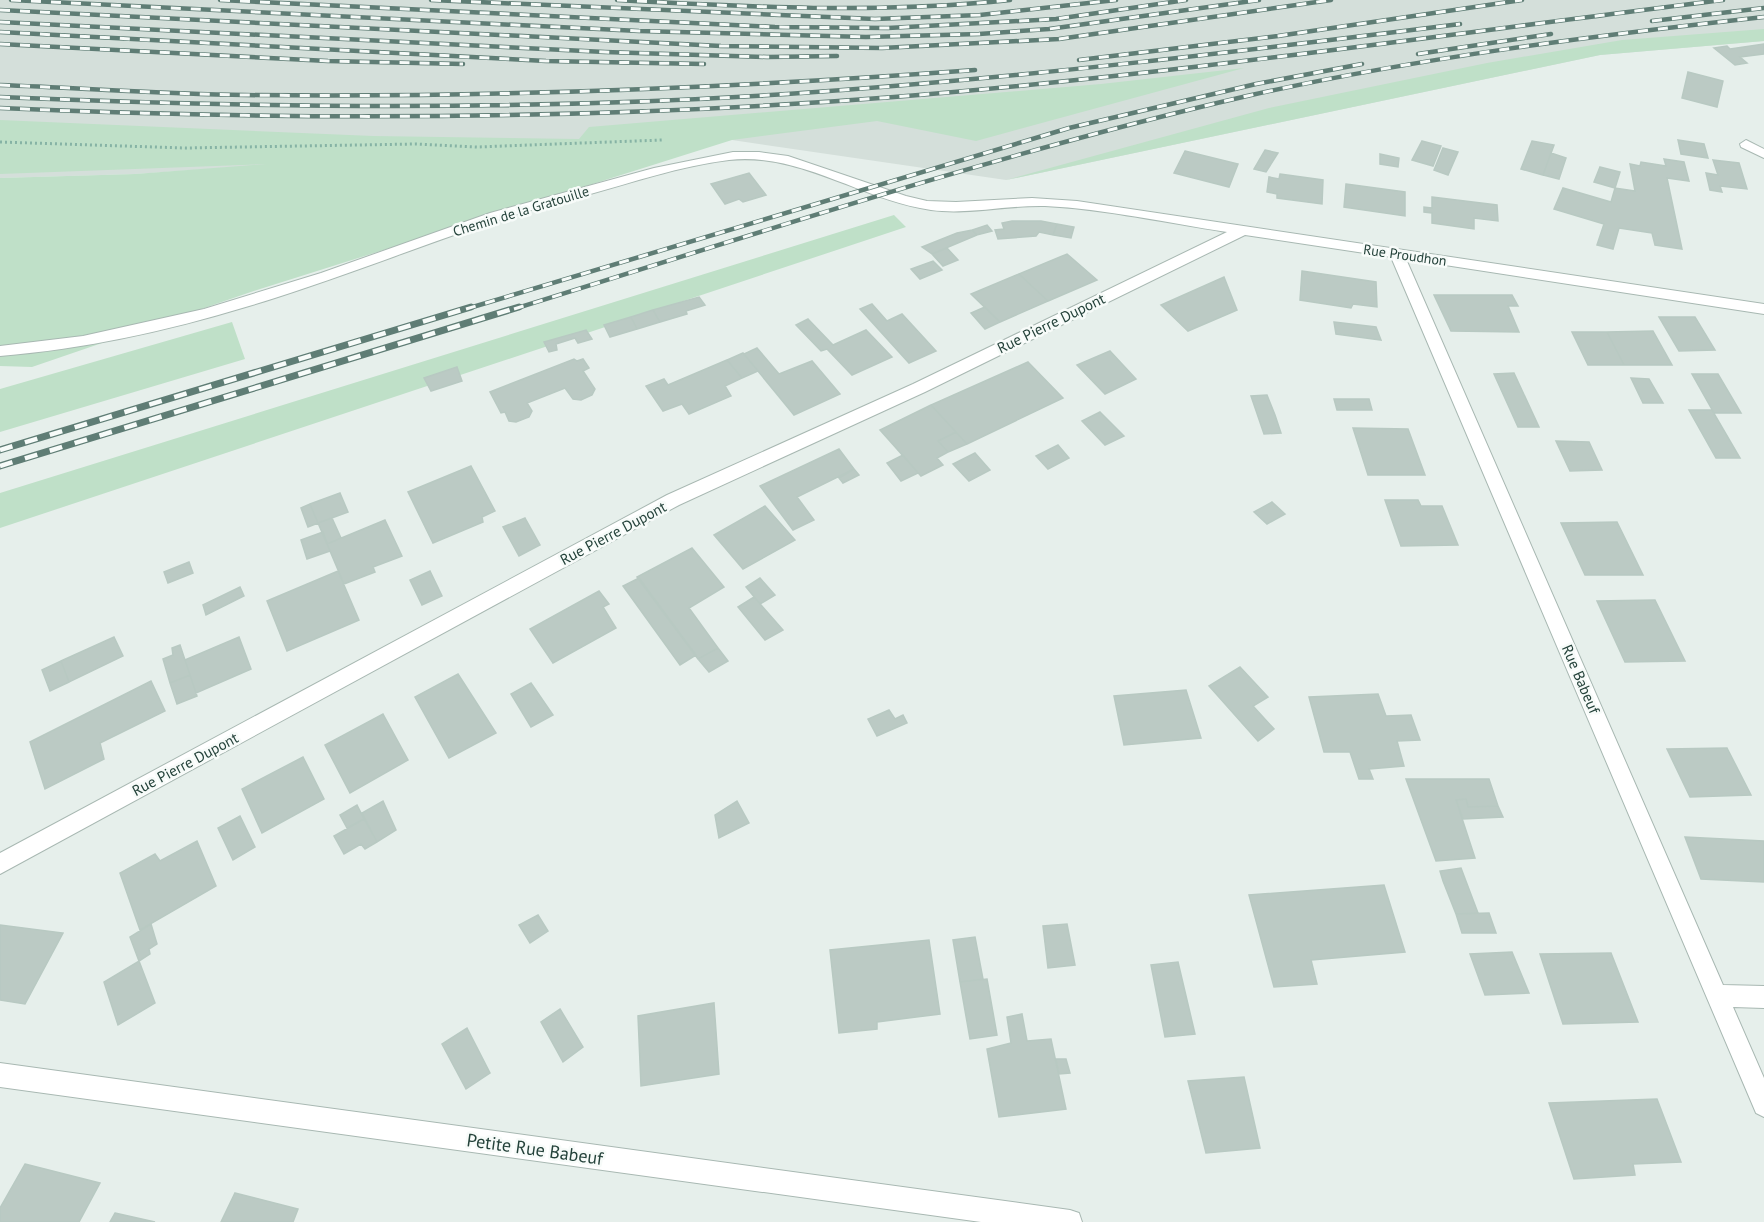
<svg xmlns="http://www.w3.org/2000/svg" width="1764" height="1222" font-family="'PT Sans',sans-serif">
  <rect width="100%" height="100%" fill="#e6efeb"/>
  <path fill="#d4dfda" d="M0 0H1764V41L1600 55 1006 180 732 140 297 163 135 174 0 178Z"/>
  <path fill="#bfe0c8" d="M1764 29V41L1600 55 1006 180 1269 108 1487 63 1622 40Z
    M1244 68 976 141 877 121 732 140 257 290 32 367 0 366V178L135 174 267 164 0 174V120L373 136 579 139 589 127 1101 84Z
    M894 215 906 227 0 528V493Z
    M232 322 245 359 0 432V389Z"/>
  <path fill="#bbcac4" stroke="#b8c9c2" stroke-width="1.5" d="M1764 44V54L1740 57 1747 63 1735 65 1714 48 1727 46 1730 49Z
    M1688 72 1723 81 1717 107 1682 98Z
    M1678 140 1704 144 1708 158 1681 154Z
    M1422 141 1441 146 1433 166 1412 160Z
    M1532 141 1554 145 1543 175 1521 169Z
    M1443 148 1458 152 1448 175 1434 170Z
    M1265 150 1278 153 1266 172 1254 169Z
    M1185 151 1238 164 1229 187 1174 173Z
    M1551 153 1566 158 1559 179 1543 175Z
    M1380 154 1399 158 1398 167 1380 164Z
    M1664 159 1684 162 1689 181 1667 178 1682 249 1655 245 1652 233 1619 228 1613 249 1597 245 1604 224 1554 209 1563 188 1611 202 1615 188 1635 191 1630 164 1640 166 1641 162 1666 166Z
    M1713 160 1739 163 1747 189 1720 186 1722 192 1710 190 1706 173 1718 175Z
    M1600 167 1620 172 1615 188 1594 182Z
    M749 173 766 195 743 202 739 199 725 204 711 184Z
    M1280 174 1323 180 1322 204 1277 198V194L1267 192 1269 177 1279 179Z
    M1346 184 1405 192V216L1344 207Z
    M1432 197 1497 205 1498 221 1474 218V229L1432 223V213L1424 212V207L1432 208Z
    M1012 221H1041L1057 224 1053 235 1039 232 1036 236 998 239 995 230 1004 229 1002 223Z
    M1057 224 1074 227 1071 238 1053 235Z
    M987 225 992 231 977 235 972 230Z
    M972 230 977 235 932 254 922 247 957 233Z
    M947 248 958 260 943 266 932 254Z
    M1067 254 1097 280 1048 301 1019 274Z
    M933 261 942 270 920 279 911 269Z
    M1302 271 1376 282 1377 307 1353 304 1351 308 1300 300Z
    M1019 274 1048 301 1000 322 971 294Z
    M1224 277 1237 310 1188 331 1161 305Z
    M1434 295H1512L1518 306H1508L1519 332 1451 331Z
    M699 297 705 305 686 311 687 314 660 322 653 310Z
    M872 304 887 321 902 314 936 351 909 363 860 309Z
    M985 307 1000 322 985 329 971 313Z
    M653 310 660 322 637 329 631 317Z
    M631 317 637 329 610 337 604 325Z
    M1659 317H1695L1715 350 1679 351Z
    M808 319 833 345 866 330 892 357 852 375 827 349 821 351 796 325Z
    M1334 322 1376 327 1381 340 1336 334Z
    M586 330 592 339 578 343 575 338 556 344 557 350 549 352 544 342Z
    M1653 331 1672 365H1624L1607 332Z
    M1572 332H1607L1624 365H1588Z
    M757 348 779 374 812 361 840 394 794 415 744 354Z
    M1110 351 1136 379 1105 394 1077 365Z
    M743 353 758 371 742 378 727 360Z
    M574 359 577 361 583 359 589 368 583 371 595 389 592 395 581 400 573 399 565 388 527 403 532 411 529 417 516 422 509 421 505 412 501 413 490 392Z
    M727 360 742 378 725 386 731 396 689 414 682 404 663 411 646 386 664 379 668 385Z
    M1028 362 1063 398 967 444 931 405Z
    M457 367 462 381 431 391 424 378Z
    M1514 373 1539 427H1518L1494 374Z
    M1692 374H1718L1741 413H1714Z
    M1631 378 1649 379 1663 403H1643Z
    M1267 395 1275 415 1281 433 1264 434 1251 396Z
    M1334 399H1369L1372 410H1337Z
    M931 405 956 432 938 441 948 452 937 458 943 465 921 476 880 430Z
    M1689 410H1712L1740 458H1716Z
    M1100 412 1124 436 1105 445 1082 421Z
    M1353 428 1408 429 1425 475H1368Z
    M956 432 967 444 948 452 938 441Z
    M1556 441 1589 442 1602 470 1570 471Z
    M1058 445 1069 458 1048 469 1036 456Z
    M839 449 854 469 797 497 814 520 793 530 760 486Z
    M975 453 990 470 969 481 953 464Z
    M903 455 918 473 901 481 887 463Z
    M471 466 495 511 482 517 483 522 433 543 408 492Z
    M854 469 859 475 843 483 839 478Z
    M340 493 348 512 318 523 310 504Z
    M1385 500H1418L1421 506H1442L1458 545 1401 546Z
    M1272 502 1285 514 1267 524 1254 512Z
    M310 504 318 523 308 527 301 508Z
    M765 506 795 540 743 569 714 535Z
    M332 518 341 538 327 544 318 523Z
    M525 518 540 545 519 556 503 527Z
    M385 520 402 556 373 567 375 572 344 584 327 544Z
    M1617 522 1643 575H1585L1561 523Z
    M323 532 330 551 307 559 301 540Z
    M692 548 724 587 689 608 718 648 698 659 637 577Z
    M189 562 193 573 168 583 164 572Z
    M338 571 359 620 287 651 267 601Z
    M430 571 442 596 422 605 410 580Z
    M639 578 696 655 680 665 623 586Z
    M760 578 775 595 760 604 746 587Z
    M240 587 244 596 206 615 203 605Z
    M599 591 609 604 603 607 616 628 553 663 530 629Z
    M754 597 783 630 765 640 738 607Z
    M1655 600 1685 661 1625 662 1597 601Z
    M114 637 123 656 69 682 61 661Z
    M239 637 251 669 196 693 185 660Z
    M180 645 190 675 170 683 163 659 173 655 172 648Z
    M718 648 728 661 709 672 698 659Z
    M61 661 69 682 50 691 42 670Z
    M1240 667 1268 697 1253 706 1274 729 1258 741 1209 686Z
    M458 674 496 733 449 758 415 697Z
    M190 675 197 696 177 704 170 683Z
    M151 681 165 711 100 743 104 759 45 789 30 742Z
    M531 683 553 715 531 727 511 694Z
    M1186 690 1201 738 1124 745 1114 696Z
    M1378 694 1386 716 1411 715 1420 740 1397 741 1404 766 1369 769 1373 779H1359L1350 752H1324L1309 697Z
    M889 710 895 719 903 715 907 723 877 736 868 719Z
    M383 714 408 760 350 793 325 745Z
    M1727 748 1751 795 1690 797 1667 749Z
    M303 757 324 799 262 833 242 789Z
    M1406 779H1489L1498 806 1468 807 1466 799 1456 800 1475 858 1436 861Z
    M1466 799 1468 807 1498 806 1503 817 1463 819 1456 800Z
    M383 801 396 830 377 842 362 813Z
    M737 801 749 823 719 838 715 815Z
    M357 805 364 819 347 828 340 815Z
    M240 816 255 847 233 860 218 828Z
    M364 819 377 842 365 849 361 844 344 854 334 836Z
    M1685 837 1764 841V882L1701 879Z
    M197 841 216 886 140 930 120 873 155 854 160 861Z
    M1461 868 1478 913 1456 914 1443 881 1440 871Z
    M1384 885 1405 952 1311 960 1317 984 1274 987 1249 895Z
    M1489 913 1496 933H1462L1456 914Z
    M538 915 548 931 530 943 519 925Z
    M151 924 157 944 149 949 150 954 139 961 130 937Z
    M1067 924 1075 965 1048 968 1043 926Z
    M0 925 63 933 25 1004 0 1000Z
    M975 937 983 979 960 982 953 940Z
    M929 940 940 1014 877 1022V1029L839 1033 830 950Z
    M1512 952 1529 993 1485 995 1470 954Z
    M1611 953 1638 1022 1563 1024 1540 954Z
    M139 961 155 1003 118 1025 104 982Z
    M1178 962 1195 1034 1165 1037 1151 965Z
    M987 979 997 1035 970 1039 960 982Z
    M714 1003 719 1074 641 1086 638 1016Z
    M560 1009 583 1047 563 1062 541 1022Z
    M1022 1014 1027 1041 1051 1039 1066 1109 999 1117 987 1049 1011 1043 1007 1017Z
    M467 1028 490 1073 466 1089 442 1044Z
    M1056 1059H1066L1070 1073 1059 1074Z
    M1244 1077 1260 1148 1206 1153 1188 1081Z
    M1657 1099 1681 1162 1633 1164 1635 1175 1574 1179 1549 1103Z
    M25 1164 100 1183 79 1222H0V1208Z
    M235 1193 298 1209 293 1222H221Z
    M115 1213 155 1222H110Z"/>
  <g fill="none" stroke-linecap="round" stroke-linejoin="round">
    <defs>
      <path id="service" d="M1746 140 1764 149V158L1741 147 1740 144Z"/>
      <path id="minor" d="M733 152H759L788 156 906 196 927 201 956 202 1032 198 1077 201 1764 304V314L1406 259 1723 985 1764 986V1008L1733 1007 1764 1078V1117L1756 1113 1391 257 1245 235 925 392 679 505 0 874V853L667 495 913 384 1227 232C1167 223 1106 209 1045 206 1007 205 968 215 931 210 861 200 801 152 729 160 680 166 634 182 587 195 550 205 513 214 477 227 401 253 326 283 249 306 167 331 85 349 0 356V346L83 336 204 309 321 273 490 213 654 168Z
        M0 1063 1070 1210 1079 1213 1082 1222H981L0 1087Z"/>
    </defs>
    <use href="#service" stroke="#a8b8b2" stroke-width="2"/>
    <use href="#minor" stroke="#a8b8b2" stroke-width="2"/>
    <path stroke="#86b3a5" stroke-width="3" stroke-dasharray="2 3" stroke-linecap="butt" d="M0 142 185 148 416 144 477 147 662 140"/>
    <use href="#service" fill="#fff" fill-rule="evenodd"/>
    <use href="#minor" fill="#fff" fill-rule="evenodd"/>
    <defs>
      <path id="rail-far1" d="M11 0 639 31 866 37 979 34 1049 29 1259 0
        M220 0 775 27 888 28 1056 19 1186 0
        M431 0 875 19 980 15 1116 0
        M617 0C748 7 879 14 1010 0
        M0 10 721 46 882 48 1059 39 1331 0
        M1652 21 1764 8
        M0 22 605 52 767 57 837 56
        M0 32 546 61 704 64
        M0 44 328 61 463 64
        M1418 54 1551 34
        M1079 60 1278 36 1522 0
        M0 85C82 88 163 94 245 95 489 98 732 88 975 70
        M0 97C262 108 525 111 787 94 1012 79 1236 52 1460 24
        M0 108C298 121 597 120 894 97 1172 75 1447 34 1723 0
        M466 309 1069 128 1256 84 1362 64
        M514 309C756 234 999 153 1247 96 1417 58 1591 36 1764 17"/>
      <path id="rail" d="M0 450 471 307
        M0 466 519 307"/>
    </defs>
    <use href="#rail-far1" stroke="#5f7d75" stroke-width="4.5"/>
    <use href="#rail" stroke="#5f7d75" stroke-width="7"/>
    <use href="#rail-far1" stroke="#f7fbf9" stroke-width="3" stroke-dasharray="10" stroke-linecap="butt"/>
    <use href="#rail" stroke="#f7fbf9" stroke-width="4.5" stroke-dasharray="13" stroke-linecap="butt"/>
  </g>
  <g text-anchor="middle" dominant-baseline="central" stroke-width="5" stroke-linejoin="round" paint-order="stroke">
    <g font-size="14" fill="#24423a" stroke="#f7fbf9">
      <text transform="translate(521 211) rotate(-17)">Chemin de la Gratouille</text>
      <text transform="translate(1405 255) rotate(8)">Rue Proudhon</text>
    </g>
    <g font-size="15" fill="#24423a" stroke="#f7fbf9">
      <text transform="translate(1051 323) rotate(-26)">Rue Pierre Dupont</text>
      <text transform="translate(613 533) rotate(-28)">Rue Pierre Dupont</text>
      <text transform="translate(1581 679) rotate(67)">Rue Babeuf</text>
      <text transform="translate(185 764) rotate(-28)">Rue Pierre Dupont</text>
    </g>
    <g font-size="18" fill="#24423a" stroke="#f7fbf9">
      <text transform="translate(535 1149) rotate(8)">Petite Rue Babeuf</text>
    </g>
  </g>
</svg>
